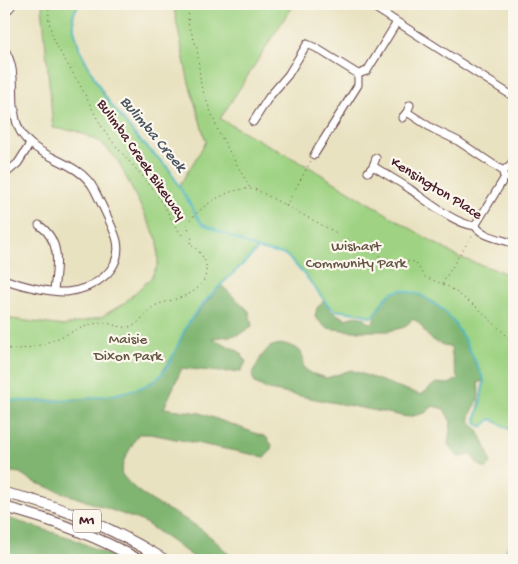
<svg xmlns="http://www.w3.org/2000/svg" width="518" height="564" font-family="'Gochi Hand',sans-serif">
  <rect width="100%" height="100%" fill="#fbf7ec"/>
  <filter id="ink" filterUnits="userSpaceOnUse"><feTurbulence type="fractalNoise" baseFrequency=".02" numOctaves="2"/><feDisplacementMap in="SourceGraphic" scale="10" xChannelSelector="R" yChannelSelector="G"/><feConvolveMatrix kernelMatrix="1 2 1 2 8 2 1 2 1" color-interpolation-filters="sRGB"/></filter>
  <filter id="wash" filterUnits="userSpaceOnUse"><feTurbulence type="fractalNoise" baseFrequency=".0096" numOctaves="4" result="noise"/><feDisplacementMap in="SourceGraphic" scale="20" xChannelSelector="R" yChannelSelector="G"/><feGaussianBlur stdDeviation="1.12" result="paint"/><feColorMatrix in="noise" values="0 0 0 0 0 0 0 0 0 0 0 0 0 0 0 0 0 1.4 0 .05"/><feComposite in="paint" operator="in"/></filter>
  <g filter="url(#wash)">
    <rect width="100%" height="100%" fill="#e9e2c1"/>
    <path fill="#9fd383" stroke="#747957" d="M42 4H79C55 30 115 112 134 134 145 147 159 156 169 170 173 175 176 181 179 186L206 142 188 79 173 4H291L293 5 220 119 309 167 458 257 514 276V438V432L491 419 482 427 477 424C475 413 483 394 483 381 483 372 459 331 453 321L385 299 374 316 369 317 363 314 334 310 328 305 305 275 286 255 258 249C235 272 206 295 188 323 178 340 174 362 159 377 134 402 39 401 4 400V318L64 326 101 317 123 304 151 278 158 264V241L118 161 101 142 76 131 53 128Z"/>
    <path fill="#7fb571" stroke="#646a4e" d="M221 285 249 311 252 326 238 335 212 338 240 352 246 362 241 371 221 372 182 368 164 408 200 413 266 437 272 445 270 452 265 457 151 434H138L124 460 121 473C137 497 169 509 193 524 209 534 222 547 234 560H198L144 522 34 482 20 473 4 471V400L52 401 101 397 140 388 159 377 175 352 188 324Z
      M402 290C408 292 415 293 420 295 455 309 469 349 484 380L478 383C479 392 480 399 475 406 474 409 470 414 470 417 469 423 475 426 478 431 483 439 489 454 491 464L486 469 478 464 471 455 458 457 448 444 451 422 444 409 433 406 425 413 408 417 269 390 255 383 252 375C256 367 260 357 266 351 273 341 293 343 301 352 303 356 303 363 303 367L310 373 327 378 351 370 421 395 436 383 449 384 458 379 453 362 451 348C443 345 435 342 429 337 422 330 422 322 412 319L405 327 389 331H351L326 328 315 317 317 308 324 300 331 311 346 319C353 316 357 316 365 318L367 322 372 323 374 321C374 312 384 296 393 292 395 291 399 291 402 290Z
      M4 517 71 538 120 560H4Z"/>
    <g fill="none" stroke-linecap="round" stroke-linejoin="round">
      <path stroke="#4cb8c8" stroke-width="2" d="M79 4 73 15 74 29 80 50 103 94 135 135 169 169 201 223 258 249 286 255 305 275 328 305 334 310 363 314 369 317 374 316 385 299 393 292 402 290 421 295 442 309 453 321 466 342 484 380 480 406 476 417 477 424 482 427 491 419 514 432V438
        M4 400C20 400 37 402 53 401 79 400 141 395 159 377 174 362 178 340 188 324 206 295 235 273 258 249
        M514 444 510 456 511 475 514 479
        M505 560V553L514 536"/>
    </g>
  </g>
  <g filter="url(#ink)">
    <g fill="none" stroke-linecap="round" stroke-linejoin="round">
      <defs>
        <path id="minor" d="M369 4 514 97
          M4 15 13 4
          M4 49C21 72 7 106 20 131 36 160 78 159 94 189 99 199 115 231 117 241 123 271 93 289 67 292 52 293 18 285 4 279
          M4 111 15 110
          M407 112 433 129 458 141 503 171
          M402 118 407 112 410 105
          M253 122 269 97 288 75 307 44 316 48 358 74 367 71 397 22
          M314 155 358 85V74
          M373 166C385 174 398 181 410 189 427 201 455 224 475 226 485 238 500 238 514 244
          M509 168 514 159
          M503 173a5 5 0 1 1 10 0a5 5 0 1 1-10 0Z
          M368 172 373 166 376 158
          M4 175 18 163 30 144
          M39 225C62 241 57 266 54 290
          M475 226 505 177"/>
        <path id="highway" d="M4 493C60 505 116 530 165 560
          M4 507C50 519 97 536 139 560"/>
      </defs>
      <use href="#minor" stroke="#623c42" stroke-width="9"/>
      <use href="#highway" stroke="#623c42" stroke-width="12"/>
      <path stroke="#623c42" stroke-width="1" stroke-dasharray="1 4" stroke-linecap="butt" d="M189 4 188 23 197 48 201 86 219 133 250 188
        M286 206 312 159
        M190 243 192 240 187 224C201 205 233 184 257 190L385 259 415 262 425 277 449 287 479 309 507 336 514 347
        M442 284 458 257 473 235
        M4 348C29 353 53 340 76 330 84 327 93 323 101 323 110 322 118 328 127 327 141 327 143 310 159 304 177 298 203 295 206 272 209 254 188 244 178 230 170 218 164 204 155 191 138 170 119 152 104 130 93 113 86 94 75 77 62 54 44 32 50 4"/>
      <use href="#minor" stroke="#fff" stroke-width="7"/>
      <use href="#highway" stroke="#fff" stroke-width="10"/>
    </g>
  </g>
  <g text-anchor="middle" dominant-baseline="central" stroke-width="4.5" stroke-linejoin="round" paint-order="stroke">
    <rect fill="#fbf7ec" stroke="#7f6065" stroke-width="1" x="73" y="509.5" width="28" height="23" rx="4"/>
    <g font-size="14" font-weight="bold" fill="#4a1f2b">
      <text x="87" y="521">M1</text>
    </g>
    <g font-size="15" fill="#4a1f2b" stroke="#fbf7ec">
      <text transform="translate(141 160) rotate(55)">Bulimba Creek Bikeway</text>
      <text transform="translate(436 189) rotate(32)">Kensington Place</text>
    </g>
    <g font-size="15" fill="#645545" stroke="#fbf7ec">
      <text x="356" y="247">Wishart<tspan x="356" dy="17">Community Park</tspan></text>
      <text x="128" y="340">Maisie<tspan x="128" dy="17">Dixon Park</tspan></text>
    </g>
    <g font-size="16" font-style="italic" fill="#4b5562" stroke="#fbf7ec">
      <text transform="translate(152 135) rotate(50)">Bulimba Creek</text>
    </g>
  </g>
  <rect width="518" height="564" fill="none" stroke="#fbf7ec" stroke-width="20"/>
</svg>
